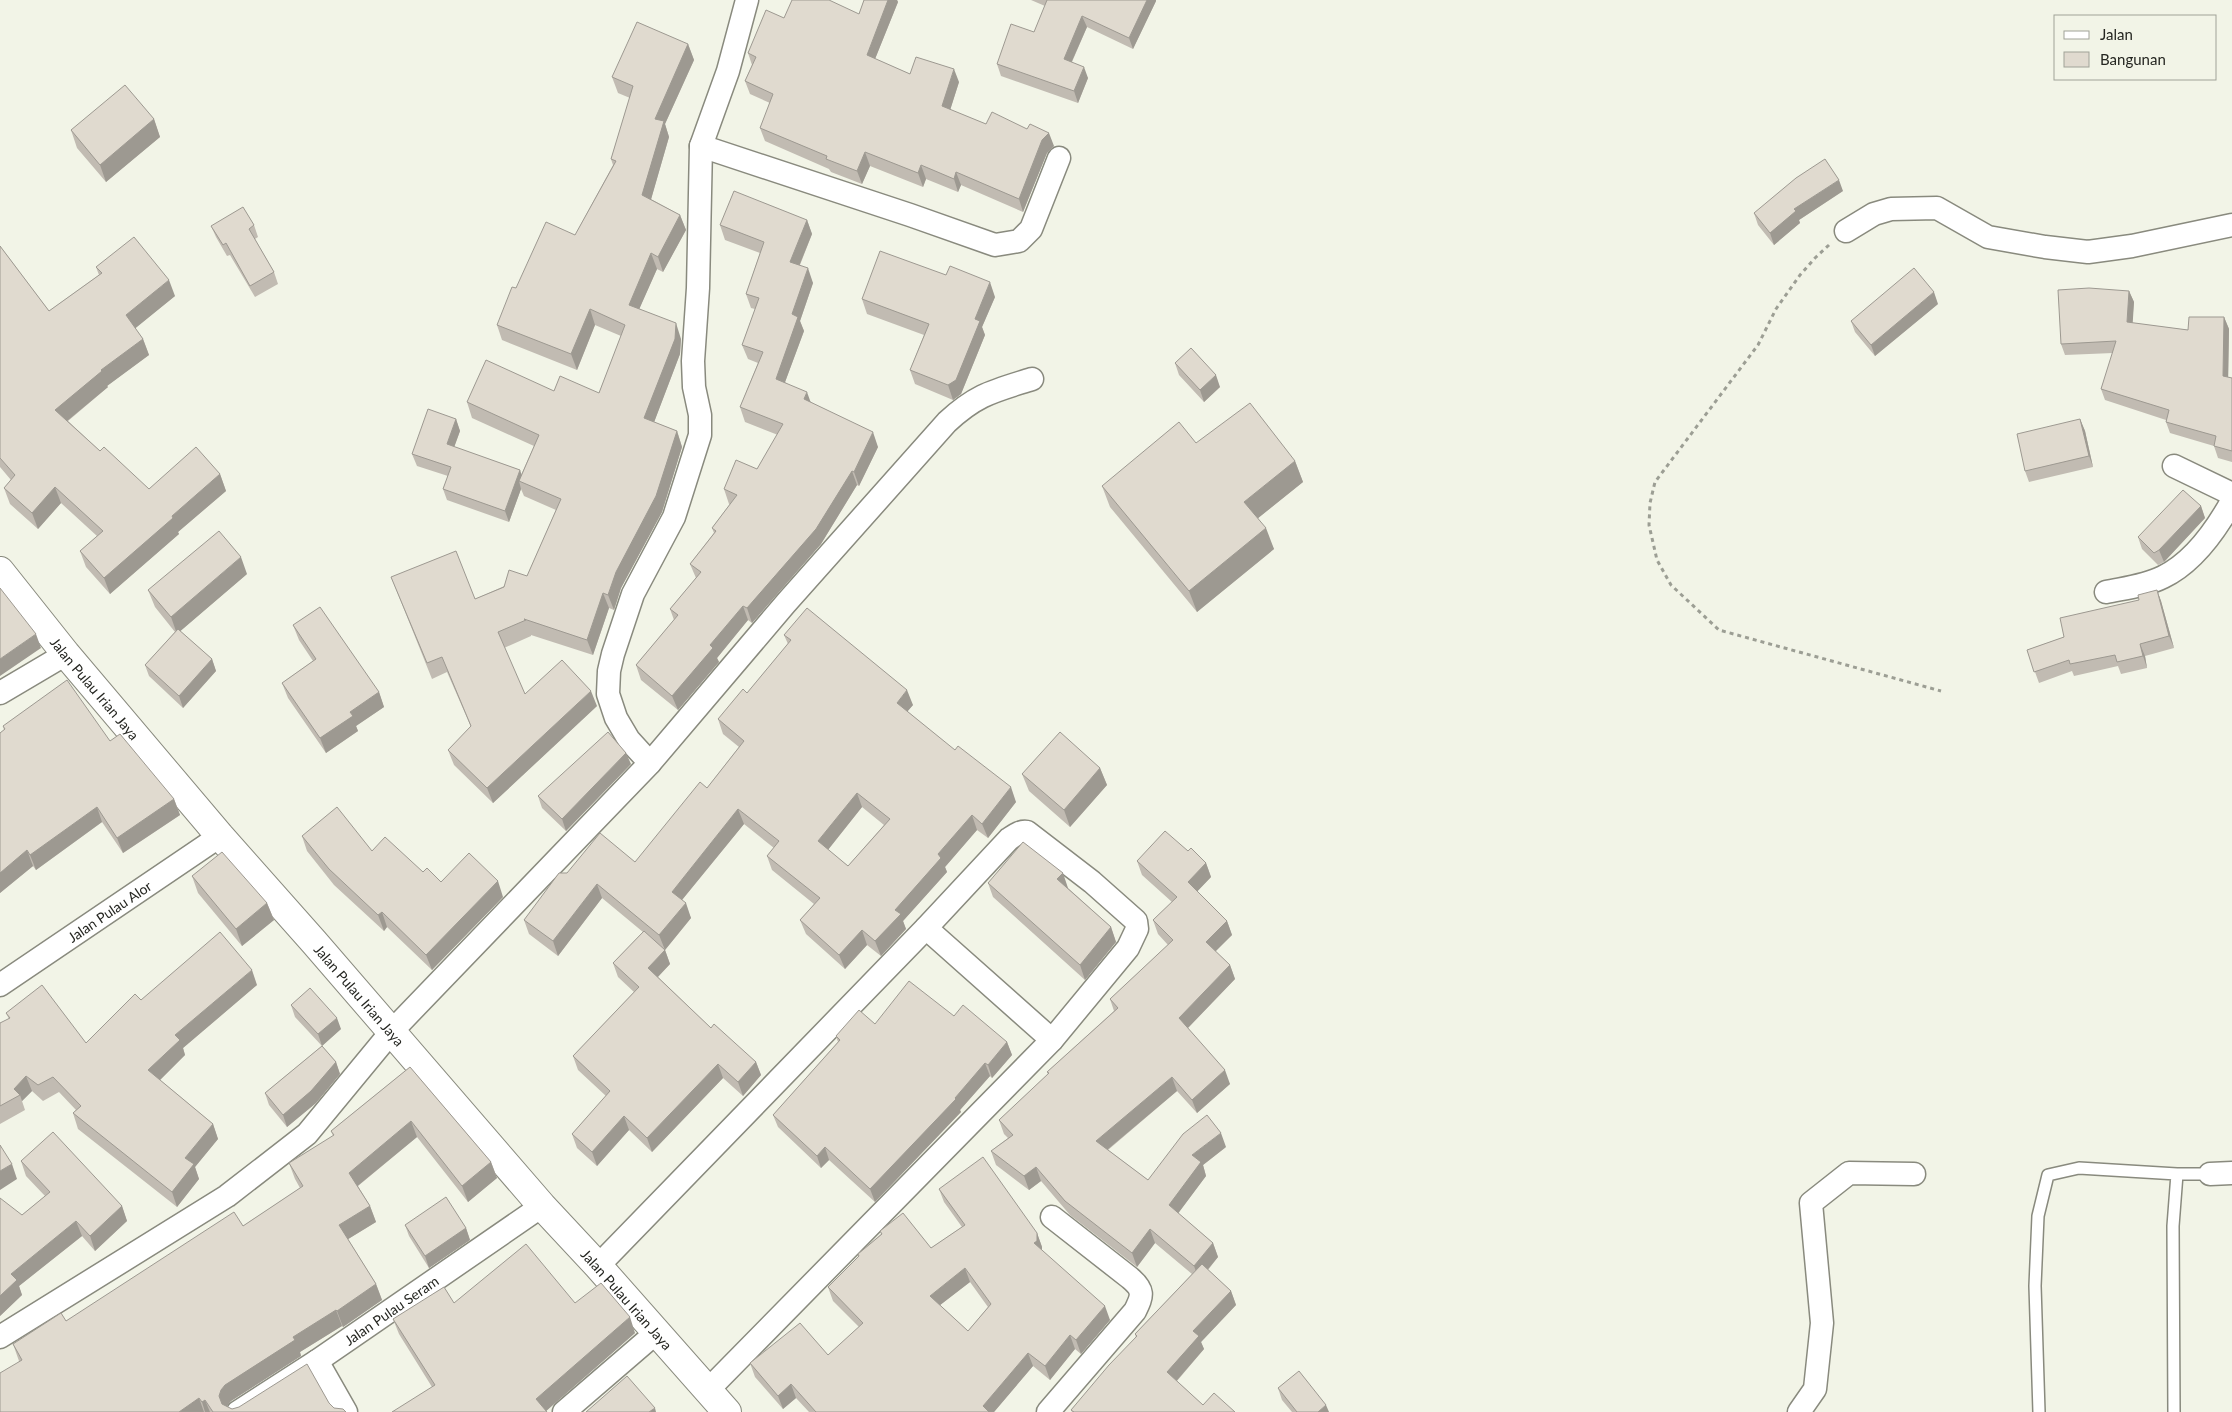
<svg xmlns="http://www.w3.org/2000/svg" width="2232" height="1412" font-family="Lato,sans-serif">
  <rect width="100%" height="100%" fill="#f2f4e7"/>
  <g fill="none" stroke-linecap="round" stroke-linejoin="round">
    <defs>
      <path id="lane" d="M2039 1412 2035 1286 2038 1216 2048 1175 2079 1168 2177 1174
        M2174 1412 2173 1226 2177 1174H2210"/>
      <g id="street">
        <path d="M701 146 910 215 995 245 1019 241 1031 229 1059 158"/>
        <path d="M1846 231 1874 214 1891 209 1937 208 1988 237 2045 247 2088 252 2132 246 2232 225"/>
        <path d="M2174 466 2232 494"/>
        <path d="M2106 592C2125 588 2145 586 2163 577 2194 562 2216 530 2232 501"/>
        <path d="M0 693 66 654"/>
        <path d="M650 763 786 603 947 422C977 394 994 391 1032 379"/>
        <path d="M926 928 1052 1040"/>
        <path id="s1" d="M0 985 220 836"/>
        <path d="M2210 1174 2232 1173"/>
        <path d="M598 1266 926 928 1009 839C1015 835 1020 831 1027 832L1092 882 1136 921 1137 929 1128 948 1052 1040 707 1391"/>
        <path d="M0 1337 227 1196 307 1134 392 1031 650 763 629 740 616 718 608 694 609 671 613 654 633 594 674 517 700 435V415L694 387 693 361 698 288 701 146 728 71 747 0"/>
        <path d="M317 1361 346 1412"/>
        <path id="s2" d="M238 1412 317 1361 542 1206"/>
        <path d="M564 1412 657 1332"/>
        <path d="M1048 1412 1135 1311C1143 1295 1144 1290 1130 1278L1052 1217"/>
        <path d="M1799 1412 1815 1389 1822 1323 1811 1203 1849 1173 1914 1174"/>
      </g>
      <g id="secondary">
        <path id="s3" d="M0 571 66 654 220 836 314 942 542 1206 598 1266 727 1412"/>
      </g>
    </defs>
    <use href="#lane" stroke="#898a7e" stroke-width="14"/>
    <use href="#street" stroke="#898a7e" stroke-width="25"/>
    <use href="#secondary" stroke="#898a7e" stroke-width="30"/>
    <path stroke="#9c9e94" stroke-width="3" stroke-dasharray="4 4" stroke-linecap="butt" d="M1829 245 1815 258 1800 275 1776 309 1758 345 1655 482 1650 503 1649 525 1657 560 1671 585 1719 630 1941 691"/>
    <use href="#lane" stroke="#fff" stroke-width="11"/>
    <use href="#street" stroke="#fff" stroke-width="22"/>
    <use href="#secondary" stroke="#fff" stroke-width="28"/>
  </g>
  <path fill="#c1bbb2" fill-rule="evenodd" d="M864 0H897L898 2 875 59 910 74 959 82 950 110 986 124 1054 146 1047 153 1023 212 961 185 958 192 926 179 923 187 870 166 862 184 831 172 829 169 765 141 760 128 770 103 750 94 745 81 752 65 748 53 784 18 859 14Z
    M1031 0H1156V1L1133 49 1087 27 1072 62 1088 78 1078 103 1001 76 997 64 1034 32 1045 6Z
    M688 44 694 60 665 124 669 137 651 199 680 215 686 230 663 272 657 269 639 309 681 339 680 354 654 422 677 431 682 447 662 512 621 588 614 610 609 608 593 655 531 635V636L504 648 525 694 597 706 493 803 454 765 448 750 471 727 447 672 432 679 391 577 475 599 527 576 556 510 524 496 521 489 509 522 447 500 443 489 448 476 417 466 412 454 456 419 460 431 454 447 520 470 521 475 534 446 472 418 467 402 554 391 599 393 621 336 595 325 577 370 502 340 497 325 516 288 575 235 613 165 611 159 630 98 618 93 612 77Z
    M154 119 160 137 106 182 77 148 71 130Z
    M1843 191 1799 220 1800 223 1774 245 1758 225 1754 213Z
    M807 220 812 234 800 265 813 283 800 321 804 331 785 382 811 402 878 447 859 486 857 485 821 544 752 623 748 620 717 658 719 662 678 710 641 680 636 665 674 620 670 609 696 578 690 564 714 533 712 528 730 504H729L724 489 757 469 778 435 745 422 740 407 758 363 748 359 742 345 755 309 751 308 746 294 760 253 725 240 720 225Z
    M254 225 258 237 255 239 274 272 278 284 255 297 230 255 227 256 216 237 211 226Z
    M0 246 49 311 99 275 96 267 175 296 135 328 143 339 149 355 107 386 108 387 68 421 100 451 149 489 220 474 226 491 178 532 179 534 110 594 86 567 80 551 97 536 61 503 38 529 10 504 4 488 11 480 0 467Z
    M2129 291 2134 302 2132 323 2188 330 2224 317 2229 329 2228 377 2232 378V462L2218 458 2214 446 2170 433 2166 422V420L2105 400 2101 389 2113 353 2065 355 2061 344Z
    M995 297 982 327 985 335 961 394 953 400 915 384 910 370 924 335 867 314 862 299Z
    M1938 304 1875 356 1855 332 1851 321Z
    M1175 363 1220 387 1204 402 1179 375Z
    M2080 419 2085 431 2093 467 2029 482 2025 471Z
    M1196 443 1295 461 1303 482 1258 518 1274 549 1197 612 1110 507 1102 486Z
    M2201 506 2205 518 2164 562 2158 565 2142 549 2138 537Z
    M247 574 180 631 212 659 216 671 183 708 149 676 145 665 175 632 155 607 148 590Z
    M2157 590 2161 601 2174 648 2145 656 2147 668 2121 674 2118 666 2074 676 2072 671 2039 683 2027 650 2064 637 2139 600Z
    M293 625 379 692 384 707 356 726 358 731 326 753 288 698 282 683 313 661 299 640Z
    M784 635 913 705 907 711 1016 802 988 838 977 830 945 867 947 872 903 921 906 929 881 956 867 945 845 969 806 934 800 920 814 904 772 870 767 856 774 848 744 824 682 900 691 918 665 950 670 964 658 977 711 1028 756 1062 761 1075 743 1096 723 1078 652 1152 629 1130 597 1166 577 1148 572 1134 606 1096 578 1070 573 1056 634 992 618 977 613 963 643 932 602 898 558 956 529 934 524 920 567 873 635 862 707 788 739 747 723 734 718 719 747 693 788 644ZM862 807 884 825 848 866 828 850Z
    M3 726 110 741 174 799 180 815 123 853 102 822 36 870 33 866 0 893V733L4 730Z
    M631 764 566 831 542 808 538 796Z
    M1100 768 1107 785 1070 827 1029 791 1022 774Z
    M302 836 372 851 423 872 441 882 503 897 432 970 387 927 384 931 334 885 307 851Z
    M1188 851 1206 863 1211 877 1197 891 1227 921 1232 935 1215 951 1230 965 1235 979 1188 1028 1230 1084 1197 1113 1177 1091 1108 1150 1148 1180 1226 1147 1203 1165 1206 1176 1178 1213 1213 1243 1218 1257 1208 1270 1231 1291 1236 1305 1201 1342 1204 1349 1177 1381 1203 1405 1235 1412H1072L1071 1410 1136 1338 1135 1334 1192 1274 1155 1243 1137 1267 1070 1215 1041 1181 1029 1190 996 1165 991 1151 1008 1138 1004 1134 999 1120 1048 1074 1047 1072 1114 1011 1110 999 1168 945 1158 934 1153 920 1172 902 1142 875 1137 861Z
    M192 876 267 903 274 920 242 946 198 893Z
    M988 883 1068 888 1111 927 1116 942 1085 980 993 897Z
    M257 985 183 1048 185 1055 160 1080 213 1124 218 1139 195 1167 199 1179 177 1207 78 1129 73 1113 76 1110 59 1092 43 1101 32 1091 22 1101 25 1110 0 1124V1023L9 1019 6 1013 86 1043 141 1000Z
    M291 1005 341 1029 322 1046 336 1062 340 1074 316 1103 287 1127 269 1105 265 1093 322 1046 295 1017Z
    M954 1016 1007 1042 1012 1055 992 1078 990 1076 960 1110 961 1112 875 1202 829 1160 821 1168 778 1127 773 1115 838 1042 836 1036 875 1024Z
    M410 1067 491 1162 497 1178 468 1202 417 1137 358 1186 370 1206 376 1222 348 1239 376 1284 382 1300 343 1327 342 1326 300 1352 301 1356 231 1401 226 1406 232 1409 329 1403 334 1408 346 1412H0L19 1361 13 1344 66 1321 243 1226 300 1188 295 1179 289 1163 333 1136 331 1131Z
    M21 1161 122 1206 127 1221 95 1251 82 1236 19 1286 22 1295 0 1316 22 1215 45 1196 26 1176Z
    M939 1189 1037 1233 1042 1247V1250L1110 1320 1081 1354 1075 1349 1050 1380 1033 1366 994 1412H809L796 1398 783 1409 755 1377 750 1363 828 1355 859 1327 833 1301 828 1287 859 1257 858 1254 881 1234 880 1231 931 1248 962 1227 944 1202ZM970 1282 988 1307 968 1331 940 1305Z
    M405 1225 466 1228 470 1240 429 1268 409 1236Z
    M454 1303H575L635 1333 546 1411 432 1387 399 1334 393 1319Z
    M1278 1388 1329 1412H1292L1282 1400Z"/>
  <path fill="#9d9991" d="M888 0H897L898 2 871 69 867 55Z
    M1147 0H1156V1L1133 49 1129 38Z
    M1082 16 1087 27 1068 70 1064 59Z
    M688 44 694 60 665 124 669 137 648 210 642 195 655 119Z
    M1084 67 1088 78 1078 103 1074 91Z
    M954 69 959 82 947 120 942 106Z
    M154 119 160 137 106 182 100 165Z
    M1049 133 1054 146 1047 153 1023 212 1019 199 1042 140Z
    M865 152 870 166 862 184 857 171Z
    M921 165 926 179 923 187 918 173Z
    M956 172 961 185 958 192 954 179Z
    M1839 180 1843 191 1799 220 1800 223 1774 245 1770 233 1794 209Z
    M680 215 686 230 663 272 658 257Z
    M807 220 812 234 795 276 790 262Z
    M651 253 657 269 634 321 629 305Z
    M808 268 813 283 800 321 804 331 781 393 776 379 792 314Z
    M169 280 175 296 132 331 126 315Z
    M990 282 995 297 982 327 985 335 961 394 953 400 948 385Z
    M2129 291 2134 302 2132 334 2127 322Z
    M1934 292 1938 304 1875 356 1871 345Z
    M590 309 595 325 577 370 571 354Z
    M2224 317 2229 329 2228 387 2223 376Z
    M676 323 681 339 680 354 650 433 644 418Z
    M143 339 149 355 107 386 108 387 61 426 55 410 101 370Z
    M1216 375 1220 387 1204 402 1200 390Z
    M807 392 812 406 804 399Z
    M456 419 460 431 451 456 447 444Z
    M2080 419 2085 431 2093 467 2089 456Z
    M677 431 682 447 662 512 621 588 614 610 608 595 616 572Z
    M873 432 878 447 859 486 854 472Z
    M1295 461 1303 482 1252 523 1244 502Z
    M520 470 524 482 519 481 521 489 509 522 505 511Z
    M852 471 857 485 821 544 752 623 747 608Z
    M220 474 226 491 178 532 179 534 110 594 104 578 172 516Z
    M55 487 61 503 38 529 32 513Z
    M2201 506 2205 518 2164 562 2159 550Z
    M1266 528 1274 549 1197 612 1189 591Z
    M241 557 247 574 177 634 171 617Z
    M2157 590 2161 601 2174 648 2169 636Z
    M603 593 609 608 593 655 587 640Z
    M743 606 748 620 717 658 719 662 678 710 672 696 710 645Z
    M36 634 41 648 0 676V659Z
    M2140 644 2145 656 2147 668 2143 656Z
    M212 659 216 671 183 708 179 696Z
    M907 690 913 705 902 718 897 703Z
    M591 691 597 706 493 803 487 788Z
    M379 692 384 707 356 726 358 731 326 753 320 738 350 712Z
    M626 753 631 764 566 831 562 819Z
    M1100 768 1107 785 1070 827 1064 810Z
    M1011 787 1016 802 988 838 982 824Z
    M857 793 862 807 823 856 818 841Z
    M174 799 180 815 123 853 117 838Z
    M97 807 102 822 36 870 30 855Z
    M738 809 744 824 677 906 672 892Z
    M972 815 977 830 945 867 947 872 903 921 906 929 881 956 875 941 895 910 938 854Z
    M27 850 33 866 0 893V873Z
    M1206 863 1211 877 1193 896 1188 882Z
    M1063 873 1068 888 1063 894 1057 879Z
    M498 881 503 897 432 970 426 955Z
    M597 884 602 898 558 956 553 941Z
    M267 903 274 920 242 946 236 929Z
    M686 903 691 918 665 950 659 935Z
    M382 912 387 927 384 931 378 915Z
    M1227 921 1232 935 1211 956 1206 942Z
    M1111 927 1116 942 1085 980 1080 965Z
    M862 930 867 945 845 969 839 955Z
    M665 950 670 964 653 982 648 968Z
    M1230 965 1235 979 1184 1032 1179 1018Z
    M252 970 257 985 183 1048 185 1055 154 1086 148 1070 175 1035Z
    M337 1018 341 1029 322 1046 318 1034Z
    M1007 1042 1012 1055 992 1078 988 1065Z
    M336 1062 340 1074 316 1103 287 1127 283 1115Z
    M756 1062 761 1075 743 1096 738 1082Z
    M985 1063 990 1076 960 1110 961 1112 875 1202 870 1189 955 1098Z
    M718 1064 723 1078 652 1152 647 1138Z
    M1225 1070 1230 1084 1197 1113 1192 1100Z
    M26 1076 32 1091 22 1101 20 1095 14 1089Z
    M1172 1077 1177 1091 1101 1155 1096 1141Z
    M624 1116 629 1130 597 1166 592 1152Z
    M411 1121 417 1137 355 1188 349 1173Z
    M213 1124 218 1139 195 1167 199 1179 177 1207 172 1192 185 1158Z
    M1221 1133 1226 1147 1203 1165 1206 1176 1174 1219 1169 1205 1192 1155Z
    M825 1147 829 1160 821 1168 817 1156Z
    M491 1162 497 1178 468 1202 462 1186Z
    M12 1164 17 1179 0 1190V1171Z
    M1036 1167 1041 1181 1029 1190 1024 1176Z
    M122 1206 127 1221 95 1251 90 1236Z
    M370 1206 376 1222 345 1241 339 1225Z
    M76 1221 82 1236 19 1286 22 1295 0 1316V1296L11 1274Z
    M466 1228 470 1240 429 1268 425 1256Z
    M1150 1229 1155 1243 1137 1267 1132 1253Z
    M1037 1233 1042 1247V1255L1034 1243Z
    M1213 1243 1218 1257 1199 1280 1194 1266Z
    M965 1268 970 1282 935 1309 930 1296Z
    M376 1284 382 1300 343 1327 337 1311Z
    M1231 1291 1236 1305 1201 1342 1204 1349 1172 1386 1167 1372 1193 1331Z
    M1105 1306 1110 1320 1081 1354 1076 1340Z
    M336 1310 342 1326 300 1352 301 1356 231 1401 227 1406 225 1412 219 1396 221 1390 225 1385 293 1337Z
    M630 1317 635 1333 545 1412 536 1399Z
    M1070 1335 1075 1349 1050 1380 1045 1366Z
    M1028 1353 1033 1366 994 1412H985L983 1406Z
    M791 1384 796 1398 783 1409 778 1396Z
    M199 1398 204 1412H179Z
    M205 1400 210 1412H205L202 1402Z
    M1326 1405 1329 1412H1318Z
    M655 1408 656 1412H649Z"/>
  <path fill="#e0dacf" stroke="#9d9991" fill-rule="evenodd" d="M792 0H829L859 14 864 0H888L867 55 910 74 916 57 954 69 942 106 986 124 992 112 1027 129 1030 124 1049 133 1042 140 1019 199 956 172 954 179 921 165 918 173 865 152 857 171 826 159 827 156 760 128 773 94 745 81 756 57 748 53 766 10 784 18Z
    M1047 0H1147L1129 38 1082 16 1064 59 1084 67 1074 91 997 64 1011 24 1034 32Z
    M637 22 688 44 655 119 664 121 642 195 680 215 658 257 651 253 629 305 676 323 675 339 644 418 677 431 656 496 616 572 608 595 603 593 587 640 524 619 526 620 498 632 525 694 562 660 591 691 487 788 448 750 471 726 442 657 427 663 391 577 456 551 475 599 504 587 509 570 527 576 561 499 519 481 539 435 467 402 486 360 554 391 560 376 599 393 625 325 590 309 571 354 497 325 512 287 516 288 546 222 575 235 616 161 611 159 633 86 612 77Z
    M125 85 154 119 100 165 71 130Z
    M1825 159 1839 180 1794 209 1796 211 1770 233 1754 213 1796 178Z
    M734 191 807 220 790 262 808 268 792 314 798 317 776 379 807 392 804 399 873 432 854 472 852 471 816 529 747 608 743 606 710 645 713 648 672 696 636 665 678 615 670 609 701 572 690 564 716 531 712 528 737 495 724 489 736 460 757 469 783 424 740 407 763 352 742 345 759 298 746 294 764 242 720 225Z
    M243 207 254 225 249 229 274 272 250 286 226 243 223 245 211 226Z
    M134 237 169 280 126 315 143 339 101 370 102 371 55 410 100 451 104 447 149 489 196 447 220 474 172 516 173 518 104 578 80 551 103 531 55 487 32 513 4 488 15 475 0 458V246L49 311 102 273 96 267Z
    M880 251 946 275 950 266 990 282 975 319 980 321 956 380 948 385 910 370 929 324 862 299Z
    M1914 268 1934 292 1871 345 1851 321Z
    M2089 288 2129 291 2127 322 2188 330 2189 317H2224L2223 376 2232 378V451L2214 446 2216 436 2166 422 2169 410 2101 389 2116 341 2061 344 2058 290Z
    M1191 348 1216 375 1200 390 1175 363Z
    M1250 403 1295 461 1244 502 1266 528 1189 591 1102 486 1179 422 1196 443Z
    M428 409 456 419 447 444 520 470 505 511 443 489 451 467 412 454Z
    M2080 419 2089 456 2025 471 2017 434Z
    M2183 490 2201 506 2159 550 2154 553 2138 537Z
    M219 531 241 557 171 617 148 590Z
    M0 588 36 634 0 659Z
    M2157 590 2169 636 2140 644 2143 656 2117 662 2115 655 2070 664 2069 660 2034 672 2027 650 2064 637 2060 618 2139 600 2138 595Z
    M320 607 379 692 350 712 353 716 320 738 282 683 316 659 293 625Z
    M807 608 907 690 897 703 955 750 958 746 1011 787 982 824 972 815 938 854 941 858 895 910 901 914 875 941 862 930 839 955 800 920 820 898 767 856 779 841 738 809 672 892 686 903 659 935 597 884 553 941 524 920 559 873H567L600 833 635 862 700 782 707 788 744 741 718 719 743 689 747 693 791 640 784 635ZM857 793 890 819 848 866 818 841Z
    M178 629 212 659 179 696 145 665Z
    M67 680 110 741 120 734 174 799 117 838 97 807 30 855 27 850 0 873V733L5 729 3 726Z
    M608 732 626 753 562 819 538 796Z
    M1060 732 1100 768 1064 810 1022 774Z
    M337 807 372 851 385 837 423 872 427 868 441 882 469 853 498 881 426 955 382 912 378 915 329 869 302 836Z
    M1165 831 1188 851 1191 848 1206 863 1188 882 1227 921 1206 942 1230 965 1179 1018 1225 1070 1192 1100 1172 1077 1096 1141 1148 1180 1183 1134 1207 1115 1221 1133 1192 1155 1201 1162 1169 1205 1213 1243 1194 1266 1150 1229 1132 1253 1065 1201 1036 1167 1024 1176 991 1151 1013 1135 999 1120 1049 1073 1047 1072 1118 1008 1110 999 1173 940 1153 920 1177 897 1137 861Z
    M1023 842 1063 873 1057 879 1111 927 1080 965 988 883Z
    M222 852 267 903 236 929 192 876Z
    M644 931 665 950 648 968 711 1028 714 1024 756 1062 738 1082 718 1064 647 1138 624 1116 592 1152 572 1134 610 1091 573 1056 639 987 613 963Z
    M220 932 252 970 175 1035 180 1040 148 1070 213 1124 185 1158 194 1164 172 1192 73 1113 81 1106 53 1077 38 1085 26 1076 14 1089 20 1095 0 1106V1023L10 1018 6 1013 42 985 86 1043 135 994 141 1000Z
    M909 981 954 1016 963 1005 1007 1042 988 1065 985 1063 955 1098 956 1099 870 1189 825 1147 817 1156 773 1115 840 1040 836 1036 859 1010 875 1024Z
    M310 988 337 1018 318 1034 291 1005Z
    M322 1046 336 1062 311 1091 283 1115 265 1093Z
    M410 1067 491 1162 462 1186 411 1121 349 1173 370 1206 339 1225 376 1284 337 1311 336 1310 293 1337 295 1340 225 1385 221 1390 219 1396 222 1404 232 1409 239 1407 307 1364 329 1403 334 1408 343 1409 346 1412H213L205 1400 202 1402 199 1398 179 1412H0V1373L22 1360 13 1344 61 1313 66 1321 234 1212 243 1226 303 1186 289 1163 334 1135 331 1131Z
    M53 1132 122 1206 90 1236 76 1221 11 1274 17 1280 0 1296V1198L22 1215 50 1192 21 1161Z
    M0 1145 12 1164 0 1171Z
    M983 1157 1037 1233V1241L1034 1243 1105 1306 1076 1340 1070 1335 1045 1366 1028 1353 983 1406 989 1412H816L791 1384 778 1396 750 1363 800 1323 828 1355 863 1323 828 1287 859 1256 858 1254 882 1234 880 1231 903 1213 931 1248 965 1225 939 1189ZM965 1268 991 1304 968 1331 930 1296Z
    M446 1197 466 1228 425 1256 405 1225Z
    M526 1244 575 1303 601 1283 630 1317 536 1399 547 1412H392L435 1385 393 1319 444 1287 454 1303Z
    M1202 1264 1231 1291 1193 1331 1199 1336 1167 1372 1203 1405 1214 1393 1235 1412H1074L1071 1410 1109 1365 1137 1336 1135 1334Z
    M1299 1371 1326 1405 1318 1412H1297L1278 1388Z
    M627 1376 655 1408 649 1412H586Z"/>
  <g text-anchor="middle" dominant-baseline="central" stroke-width="4" stroke-linejoin="round" paint-order="stroke">
    <g font-size="14" fill="#252621" stroke="#f2f4e7">
      <text stroke="none"><textPath href="#s3" startOffset="151">Jalan Pulau Irian Jaya</textPath></text>
      <text stroke="none"><textPath href="#s1" startOffset="132">Jalan Pulau Alor</textPath></text>
      <text stroke="none"><textPath href="#s3" startOffset="556">Jalan Pulau Irian Jaya</textPath></text>
      <text stroke="none"><textPath href="#s3" startOffset="961">Jalan Pulau Irian Jaya</textPath></text>
      <text stroke="none"><textPath href="#s2" startOffset="184">Jalan Pulau Seram</textPath></text>
    </g>
  </g>
  <rect x="2054" y="15" width="162" height="65" fill="#f2f4e7" stroke="#a0a298"/>
  <rect x="2064" y="31" width="25" height="8" fill="#ffffff" stroke="#a0a298"/>
  <text x="2100" y="40" font-size="15" fill="#252621">Jalan</text>
  <rect x="2064" y="52" width="25" height="15" fill="#e0dacf" stroke="#a0a298"/>
  <text x="2100" y="65" font-size="15" fill="#252621">Bangunan</text>
</svg>
